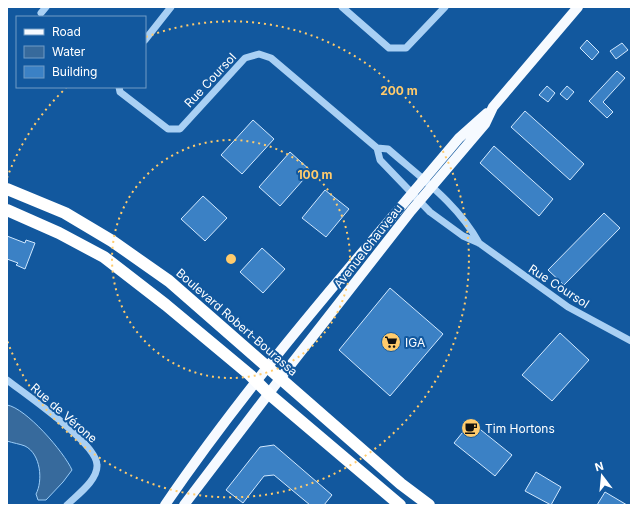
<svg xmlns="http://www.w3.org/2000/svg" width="638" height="512" font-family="Inter,sans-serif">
  <rect width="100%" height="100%" fill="#12589e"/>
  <path fill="#376a9c" stroke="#9accf7" d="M7 405C26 408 64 452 72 470L63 482 46 500H38L36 494C43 481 41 454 25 446 20 444 13 443 7 441Z"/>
  <path fill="#3b81c5" stroke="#d1e8fe" d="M587 40 599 52 592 60 580 48Z
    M622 43 628 50 616 59 610 51Z
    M617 71 625 78 603 102 613 112 607 118 589 101Z
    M547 86 555 93 548 102 539 95Z
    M567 86 574 92 567 100 560 94Z
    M525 111 584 164 570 180 511 127Z
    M253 120 274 139 242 174 221 155Z
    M494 146 553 199 539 216 480 163Z
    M290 152 311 171 280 206 259 187Z
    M325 190 349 209 326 237 302 218Z
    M203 196 227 218 205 241 181 219Z
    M604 213 620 228 564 285 548 270Z
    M7 236 25 243 26 240 35 243 25 269 16 265 18 263 7 259Z
    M262 248 285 269 263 293 240 272Z
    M390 288 443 334 390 396 339 350Z
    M560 333 589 360 552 401 522 375Z
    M471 422 512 455 495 476 454 443Z
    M274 445 332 495 324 505H310L274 475 264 476 243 503 226 490 260 447Z
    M536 472 561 487 551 505 525 491Z
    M605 492 627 505H597Z"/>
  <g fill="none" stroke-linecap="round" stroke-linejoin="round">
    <path stroke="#a9d0f4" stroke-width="7" d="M342 7 389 48H406L445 7
      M41 13 46 7
      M145 40 171 7
      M119 87 120 92 168 129H180L245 58 259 54 271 58 377 148 380 160 430 212 463 236 479 243 568 307 631 341
      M377 148 388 149C421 178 458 204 479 243
      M7 380C25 394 97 443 97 465 98 480 77 495 67 505"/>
    <path stroke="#f6faff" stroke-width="10" d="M165 505C253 376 358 258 459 138L487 113
      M184 505 289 367 411 211 485 124 493 107 578 7"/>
    <path stroke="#fff" stroke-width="12" d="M7 189 65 213 112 241 169 281 401 484 429 505
      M7 210 59 233 104 257 166 305 250 375 269 394 400 505"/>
  </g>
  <g fill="none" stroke="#ffcb6c" stroke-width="2" stroke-dasharray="2 4">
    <circle cx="231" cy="259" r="119"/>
    <path d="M7 178A238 238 0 0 1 66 88M146 37A238 238 0 1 1 7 340"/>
  </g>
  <defs>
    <symbol id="supermarket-disc" viewBox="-11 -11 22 22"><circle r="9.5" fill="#ffcb6c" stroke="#12589e"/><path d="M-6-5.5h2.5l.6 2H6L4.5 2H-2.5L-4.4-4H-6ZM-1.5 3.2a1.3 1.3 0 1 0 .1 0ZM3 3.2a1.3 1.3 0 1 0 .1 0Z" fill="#111"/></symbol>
    <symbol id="cafe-disc" viewBox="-11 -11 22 22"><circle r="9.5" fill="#ffcb6c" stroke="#12589e"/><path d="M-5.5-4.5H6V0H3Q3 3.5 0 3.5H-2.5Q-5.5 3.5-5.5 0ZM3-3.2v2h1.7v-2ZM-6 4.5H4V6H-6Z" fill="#111"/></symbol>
  </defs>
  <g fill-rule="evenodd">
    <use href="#supermarket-disc" x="380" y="331" width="22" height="22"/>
    <use href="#cafe-disc" x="460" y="417" width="22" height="22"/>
  </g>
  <g text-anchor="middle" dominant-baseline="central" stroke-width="4" stroke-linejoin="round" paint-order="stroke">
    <g font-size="12" fill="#fff" stroke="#12589e">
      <text transform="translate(210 80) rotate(-47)">Rue Coursol</text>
      <text transform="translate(368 246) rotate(-52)">Avenue Chauveau</text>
      <text transform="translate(559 286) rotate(33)">Rue Coursol</text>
      <text transform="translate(237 322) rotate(41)">Boulevard Robert-Bourassa</text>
      <text transform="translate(64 413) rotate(41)">Rue de Vérone</text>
    </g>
    <g font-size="12" fill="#fff" stroke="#12589e" text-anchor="start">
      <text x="405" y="342">IGA</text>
      <text x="485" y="428">Tim Hortons</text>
    </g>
  </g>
  <circle cx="231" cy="259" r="6" fill="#ffcb6c" stroke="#12589e" stroke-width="2"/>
  <g font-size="12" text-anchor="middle" font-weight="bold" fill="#ffcb6c" stroke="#12589e" stroke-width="4" stroke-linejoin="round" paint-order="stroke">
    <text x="399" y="95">200 m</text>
    <text x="315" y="179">100 m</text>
  </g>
  <rect width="638" height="512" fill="none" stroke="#ffffff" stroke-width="16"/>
  <rect x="16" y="16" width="130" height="72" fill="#12589e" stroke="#719bc5"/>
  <rect x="24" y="29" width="20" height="6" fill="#f6faff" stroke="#719bc5"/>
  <text x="52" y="36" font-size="12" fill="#ffffff">Road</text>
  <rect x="24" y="46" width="20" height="12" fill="#376a9c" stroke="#719bc5"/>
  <text x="52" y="56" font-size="12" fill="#ffffff">Water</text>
  <rect x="24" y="66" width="20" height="12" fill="#3b81c5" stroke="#719bc5"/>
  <text x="52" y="76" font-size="12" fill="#ffffff">Building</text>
  <g transform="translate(602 476) rotate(344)" stroke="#12589e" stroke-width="3" paint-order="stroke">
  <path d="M0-3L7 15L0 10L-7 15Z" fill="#ffffff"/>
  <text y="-6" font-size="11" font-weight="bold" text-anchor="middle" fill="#ffffff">N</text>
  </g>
</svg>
